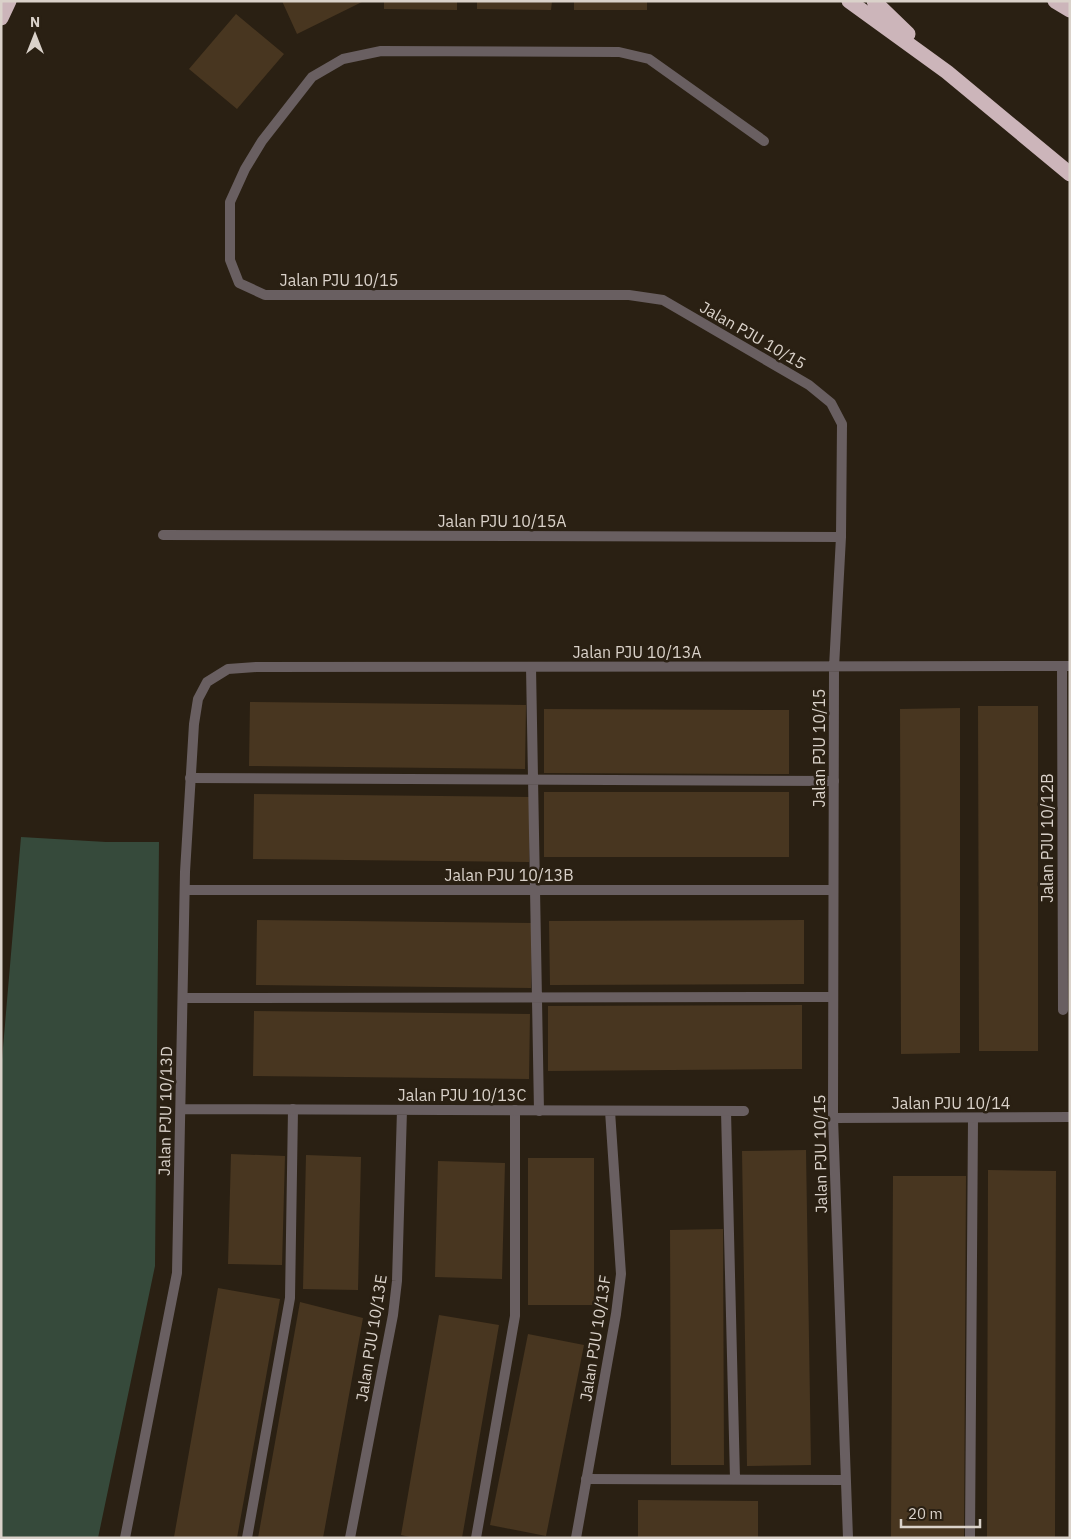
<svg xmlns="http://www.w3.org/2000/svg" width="1071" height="1539" font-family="'IBM Plex Sans',sans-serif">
  <rect width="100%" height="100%" fill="#2a2013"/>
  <path fill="#364a3b" d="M21 837 106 842H159L155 1266 98 1538H1V1071Z"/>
  <path fill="#483620" d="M282 1H364L297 34Z
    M384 1H457V10L384 9Z
    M477 1H552L551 10 477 9Z
    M574 1H647V10H574Z
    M236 14 284 54 237 109 189 69Z
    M250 702 526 705 525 769 249 766Z
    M978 706H1038V1051H979Z
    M960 708V1053L901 1054 900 709Z
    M544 709 789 710V774L544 773Z
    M544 792H789V857H544Z
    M254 794 530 797 529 862 253 859Z
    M257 920 532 923 531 988 256 985Z
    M804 920V984L550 985 549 921Z
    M802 1005V1069L548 1071V1006Z
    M254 1011 530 1014 529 1079 253 1076Z
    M806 1150 811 1465 747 1466 742 1151Z
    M231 1154 285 1156 282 1265 228 1264Z
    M306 1155 361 1157 358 1290 303 1289Z
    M528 1158H594V1305H528Z
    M438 1161 505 1163 502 1279 435 1277Z
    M988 1170 1056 1171 1055 1538H987Z
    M893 1176H966L964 1538H891Z
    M723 1229 724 1465H671L670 1230Z
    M218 1288 280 1299 237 1538H178L174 1537Z
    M300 1302 363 1318 323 1538H258Z
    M439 1315 499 1325 462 1538H414L401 1535Z
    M528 1334 584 1345 546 1536 490 1525Z
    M638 1500 758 1501V1538H638Z"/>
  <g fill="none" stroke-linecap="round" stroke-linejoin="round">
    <path stroke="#695f61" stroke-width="10" d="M531 667 539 1111
      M190 778 834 781
      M183 998 833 997
      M726 1111 735 1479
      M586 1479 845 1480
      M247 1538 290 1298 293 1109
      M476 1538 515 1316V1110
      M970 1538 973 1118"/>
    <path stroke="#695f61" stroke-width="10" d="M764 141 649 59 619 52 381 51 343 59 312 77 262 141 245 169 230 202V260L239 283 265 295H629L663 300 809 385 831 403 842 424 841 537 834 667 833 1118 848 1538
      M163 535 841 537
      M1062 666 1063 1010
      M185 890H833
      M181 1109 744 1111
      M833 1118 1070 1117
      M125 1538 177 1273 185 872 194 724 198 699 207 682 228 669 256 667 1070 666
      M350 1538 393 1315 397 1281 402 1110
      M576 1538 616 1314 621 1274 610 1111"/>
    <path stroke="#ccb5ba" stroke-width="15" d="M849 1 947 72 1070 174
      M874 1 908 34
      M1055 1 1070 10
      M1 18 9 1"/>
  </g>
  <g text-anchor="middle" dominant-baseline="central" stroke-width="5" stroke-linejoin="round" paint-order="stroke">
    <g font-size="16" fill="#dad2ca" stroke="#2a2013">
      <text x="339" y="280">Jalan PJU 10/15</text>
      <text transform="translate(753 335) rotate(30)">Jalan PJU 10/15</text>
      <text x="502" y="521">Jalan PJU 10/15A</text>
      <text x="637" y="652">Jalan PJU 10/13A</text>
      <text transform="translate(819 748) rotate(-90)">Jalan PJU 10/15</text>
      <text transform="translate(1047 838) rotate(-90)">Jalan PJU 10/12B</text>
      <text x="509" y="875">Jalan PJU 10/13B</text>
      <text x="462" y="1095">Jalan PJU 10/13C</text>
      <text x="951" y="1103">Jalan PJU 10/14</text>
      <text transform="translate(165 1111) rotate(-89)">Jalan PJU 10/13D</text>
      <text transform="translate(820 1154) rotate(-91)">Jalan PJU 10/15</text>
      <text transform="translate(371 1338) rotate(-81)">Jalan PJU 10/13E</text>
      <text transform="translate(595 1338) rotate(-81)">Jalan PJU 10/13F</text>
    </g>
  </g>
  <rect width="1071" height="1539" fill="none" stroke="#dad2ca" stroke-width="5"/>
  <g transform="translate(35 35)" stroke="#2a2013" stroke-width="4" paint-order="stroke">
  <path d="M0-4L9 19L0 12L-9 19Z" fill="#dad2ca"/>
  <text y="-8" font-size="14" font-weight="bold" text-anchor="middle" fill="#dad2ca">N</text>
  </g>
  <path d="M901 1519v8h79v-8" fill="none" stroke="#dad2ca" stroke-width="2.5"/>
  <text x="908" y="1519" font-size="15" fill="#dad2ca" stroke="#2a2013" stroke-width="4" paint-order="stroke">20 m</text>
</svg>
